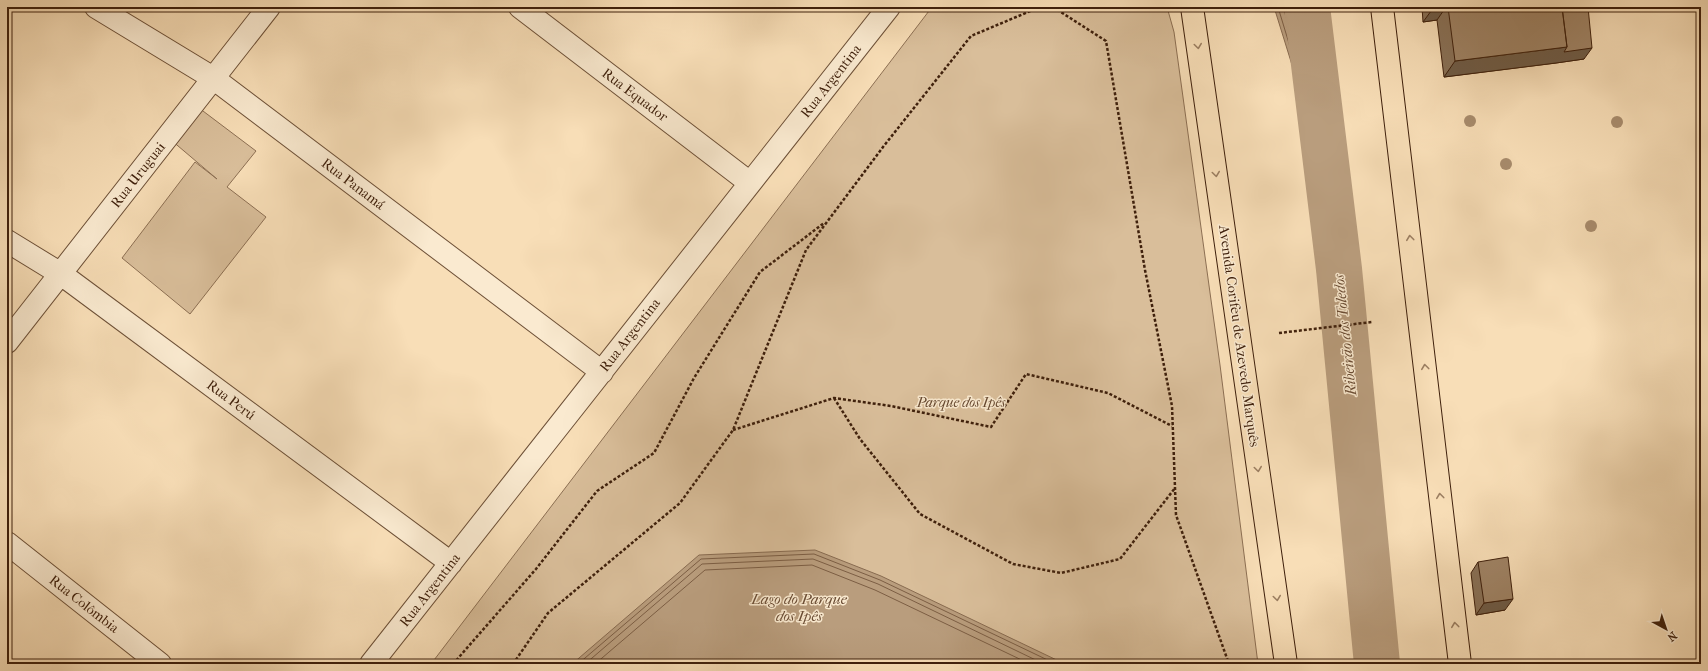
<svg xmlns="http://www.w3.org/2000/svg" width="1708" height="671" font-family="'IM FELL French Canon',serif">
  <rect width="100%" height="100%" fill="#f8deb7"/>
  <filter id="stains"><feTurbulence type="fractalNoise" baseFrequency=".005" numOctaves="4"/><feColorMatrix values="0 0 0 0 .2 0 0 0 0 .09 0 0 0 0 .02 0 0 0 .5 -.17"/></filter>
  <radialGradient id="worn" r=".72"><stop offset=".6" stop-color="#630" stop-opacity="0"/><stop offset="1" stop-color="#630" stop-opacity=".3"/></radialGradient>
  <path fill="#d9be9a" stroke="#8c6f53" d="M932 7H1167L1174 32 1220 365 1258 664H431Z
    M199 108 256 151 227 187 266 217 190 314 122 258 195 162 217 179 171 140Z"/>
  <path fill="#b99d7d" stroke="#886b50" d="M1274 7H1307L1339 269 1377 664H1363L1346 541 1297 81Z
    M815 550 881 576 1065 664H572L699 555Z"/>
  <g fill="none" stroke-linecap="round" stroke-linejoin="round">
    <path stroke="#7c5e44" stroke-width="1" d="M1278 7 1300 80 1350 541 1367 664
      M1283 7 1302 68 1304 70 1306 67 1298 7
      M1303 7 1335 269 1373 664
      M578 664 701 559 814 554 880 580 1056 664
      M585 664 702 564 813 559 878 584 1044 664
      M595 664 705 570 812 565 875 590 1030 664"/>
    <path stroke="#b99d7d" stroke-width="46" d="M1307 7 1339 269 1377 664"/>
    <defs>
      <path id="minor" d="M96 7 213 78 602 372
        M520 7 750 183
        M7 241 61 274 451 563
        M7 342 269 7
        M7 543 160 664
        M371 664 889 7"/>
      <path id="major" d="M1192 7 1286 664
        M1382 7 1460 664"/>
    </defs>
    <use href="#minor" stroke="#6d5037" stroke-width="24"/>
    <use href="#major" stroke="#3f200c" stroke-width="24"/>
    <path stroke="#3f200c" stroke-width="2.5" stroke-dasharray="3 2" stroke-linecap="butt" d="M1053 7 1106 41 1145 270 1172 406 1176 515 1229 664
      M1279 333 1372 322
      M834 398 860 439 920 514 1013 564 1061 573 1120 559 1175 488
      M733 430 834 398 891 406 991 427 1026 374 1108 393 1172 426
      M453 664 536 569 597 491 654 453 694 378 760 272 824 223
      M513 664 548 613 680 503 733 430 806 250 883 147 971 36 1040 7"/>
    <use href="#minor" stroke="#faead0" stroke-width="22"/>
    <use href="#major" stroke="#f8deb7" stroke-width="22"/>
  </g>
  <g fill="#a88c6d">
    <circle cx="1470" cy="121" r="6"/>
    <circle cx="1617" cy="122" r="6"/>
    <circle cx="1506" cy="164" r="6"/>
    <circle cx="1591" cy="226" r="6"/>
  </g>
  <path fill="#897157" stroke="#3f200c" d="M1422 7H1588L1584 59 1556 63 1444 77 1437 20 1423 22Z
    M1478 562 1505 610 1476 615 1471 573Z"/>
  <path fill="#6f5c47" stroke="#3f200c" d="M1434 7H1446L1437 20 1423 22Z
    M1567 47 1592 48 1584 59 1556 63 1444 77 1455 61Z
    M1513 599 1505 610 1476 615 1484 603Z"/>
  <path fill="#9f8365" stroke="#3f200c" d="M1448 7H1562L1567 47 1455 61Z
    M1562 7H1588L1592 48 1564 52 1567 47Z
    M1508 557 1513 599 1484 603 1478 562Z"/>
  <defs><path id="oneway-chevron" d="M-2-3.5L2.5 0L-2 3.5" fill="none" stroke-width="1.6" stroke-linecap="round" stroke-linejoin="round"/></defs>
  <g stroke="#9c7f62">
    <use href="#oneway-chevron" transform="translate(1198 46) rotate(82)"/>
    <use href="#oneway-chevron" transform="translate(1216 174) rotate(82)"/>
    <use href="#oneway-chevron" transform="translate(1410 238) rotate(-97)"/>
    <use href="#oneway-chevron" transform="translate(1425 367) rotate(-97)"/>
    <use href="#oneway-chevron" transform="translate(1258 469) rotate(82)"/>
    <use href="#oneway-chevron" transform="translate(1440 496) rotate(-97)"/>
    <use href="#oneway-chevron" transform="translate(1277 598) rotate(82)"/>
    <use href="#oneway-chevron" transform="translate(1455 625) rotate(-97)"/>
  </g>
  <g text-anchor="middle" dominant-baseline="central" stroke-width="3" stroke-linejoin="round" paint-order="stroke">
    <g font-size="14" fill="#3f200c" stroke="#faead0">
      <text transform="translate(831 81) rotate(-52)">Rua Argentina</text>
      <text transform="translate(635 95) rotate(37)">Rua Equador</text>
      <text transform="translate(138 175) rotate(-52)">Rua Uruguai</text>
      <text transform="translate(353 184) rotate(37)">Rua Panamá</text>
      <text transform="translate(630 335) rotate(-52)">Rua Argentina</text>
      <text transform="translate(1239 336) rotate(82)">Avenida Corifeu de Azevedo Marquês</text>
      <text transform="translate(231 400) rotate(37)">Rua Perú</text>
      <text transform="translate(430 590) rotate(-52)">Rua Argentina</text>
      <text transform="translate(84 604) rotate(38)">Rua Colômbia</text>
    </g>
    <g font-size="14" font-style="italic" fill="#664830" stroke="#faead0">
      <text x="961" y="402">Parque dos Ipês</text>
    </g>
    <g font-size="15" font-style="italic" fill="#6a4c34" stroke="#faead0">
      <text transform="translate(1345 335) rotate(-96)">Ribeirão dos Toledos</text>
      <text x="799" y="599">Lago do Parque<tspan x="799" dy="17">dos Ipês</tspan></text>
    </g>
  </g>
  <rect width="1708" height="671" fill="none" stroke="#f8deb7" stroke-width="24"/>
  <rect x="8" y="8" width="1692" height="655" fill="none" stroke="#3f200c" stroke-width="2"/>
  <rect x="12" y="12" width="1684" height="647" fill="none" stroke="#3f200c"/>
  <g transform="translate(1666 629) rotate(140)" stroke="#faead0" stroke-width="3" paint-order="stroke">
  <path d="M0-3L7 15L0 10L-7 15Z" fill="#3f200c"/>
  <text y="-6" font-size="11" font-weight="bold" text-anchor="middle" fill="#3f200c">N</text>
  </g>
  <rect width="100%" height="100%" filter="url(#stains)"/>
  <rect width="100%" height="100%" fill="url(#worn)"/>
</svg>
